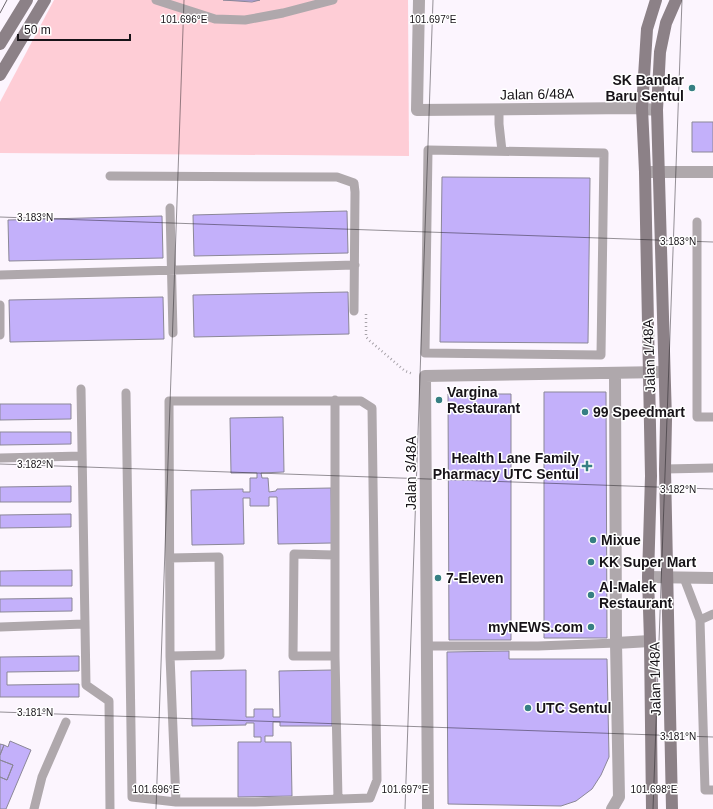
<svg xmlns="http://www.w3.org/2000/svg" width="713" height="809" font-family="Arial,sans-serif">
  <rect width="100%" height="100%" fill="#fcf5fe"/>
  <path fill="#fecdd6" d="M54 0H408L409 156 0 153V102Z"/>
  <path fill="#c3b0fa" stroke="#8b8797" d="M223 0H260L252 2Z
    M692 122H713V152H692Z
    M442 177 590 178 588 343 440 342Z
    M347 211 348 253 194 256 193 215Z
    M162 216 163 258 9 261 8 220Z
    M348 292 349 334 194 337 193 295Z
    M163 297 164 339 10 342 9 300Z
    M544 392H606L607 638H544Z
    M448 394H511V640H449Z
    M0 404H71V419L0 420Z
    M283 417 284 472 261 473 262 478H268L269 492 276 491 277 489 331 488 332 543 278 544 277 497H269V506H250V498H243L244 544 192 545 191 490 243 489V492H250V478H257V473H231L230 418Z
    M0 432H71V444L0 445Z
    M71 486V502H0V487Z
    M71 514V527L0 528V515Z
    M72 570V586H0V571Z
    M72 598V611L0 612V599Z
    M509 651V659H607L609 757 601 775 592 789 576 801 561 806 448 804 447 652Z
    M79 656V671L7 672V685L79 684V697H0V657Z
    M246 670V717H254V709H273V717H280L279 671 332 670V726H280V722H273V736H265V742H291L292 796 238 797V742H261V737H254V723H246V725L192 726 191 671Z
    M10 741 31 750 6 809H0V777L7 780 13 765 0 760V755L4 745 8 747Z
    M0 744 4 745 0 755Z
    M0 760 13 765 7 780 0 777Z"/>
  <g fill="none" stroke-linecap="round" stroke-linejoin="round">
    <path stroke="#a9a4ab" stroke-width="2.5" stroke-dasharray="1 3" stroke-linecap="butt" d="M366 314V337L370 341 405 371 413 374"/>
    <path stroke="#afa8ac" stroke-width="9" d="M156 0 215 19 245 20 283 13 333 0
      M499 110V124L502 151
      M428 150 604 153 601 355 425 353Z
      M110 176 337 177 354 183 355 192 354 311
      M170 208 173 333
      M697 222V417H713
      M0 275 355 265
      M0 305V335
      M81 389 86 685 109 701 110 809
      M126 393 132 797 176 802H255L370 798 377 780 372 408 361 401H169L170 656 176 802
      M335 400V656L338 799
      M0 458 82 456
      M665 469 713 468
      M334 555 294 554 293 656H335
      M170 558 219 557 220 655 170 656
      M684 578 700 620 705 790H713
      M700 620 713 614
      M0 627 84 624
      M427 646H538L616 643
      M34 809 42 777 66 722"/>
    <path stroke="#afa8ac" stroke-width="12" d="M419 0 417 110 633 108 657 110
      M645 172H713
      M648 577 713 578
      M616 643 650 641
      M428 809 425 376 664 372
      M612 809 619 797 616 643 615 373"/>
    <path stroke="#8c8187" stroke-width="12" d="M0 44 27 0
      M0 75 45 0
      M652 809 650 641 648 577 651 476 645 172 642 108 647 29 656 0
      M672 809 665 469 666 420 657 110 660 52 666 23 676 0"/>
    <path stroke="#6b666c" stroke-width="1" d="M0 13 7 0"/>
  </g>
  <path fill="none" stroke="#171318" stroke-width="1" stroke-opacity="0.45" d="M0 217 713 242M0 464 713 489M0 712 713 737M156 809 184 0M405 809 433 0M653 809 682 0"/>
  <g fill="#367f83" stroke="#fff" stroke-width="1.5">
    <circle cx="692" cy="88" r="4"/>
    <circle cx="439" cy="400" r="4"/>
    <circle cx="585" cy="412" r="4"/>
    <path d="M585 460h4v4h4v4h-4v4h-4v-4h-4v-4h4z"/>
    <circle cx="593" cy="540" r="4"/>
    <circle cx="591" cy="562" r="4"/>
    <circle cx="438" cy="578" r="4"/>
    <circle cx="591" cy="595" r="4"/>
    <circle cx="591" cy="627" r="4"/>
    <circle cx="528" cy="708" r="4"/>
  </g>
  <g text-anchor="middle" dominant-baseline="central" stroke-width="3" stroke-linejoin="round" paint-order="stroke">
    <g font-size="14" font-weight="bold" fill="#171318" stroke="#fff" text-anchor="start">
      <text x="684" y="80" text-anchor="end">SK Bandar<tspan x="684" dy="16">Baru Sentul</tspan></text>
      <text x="447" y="392">Vargina<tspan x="447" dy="16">Restaurant</tspan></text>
      <text x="593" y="412">99 Speedmart</text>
      <text x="579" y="458" text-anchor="end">Health Lane Family<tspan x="579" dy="16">Pharmacy UTC Sentul</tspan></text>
      <text x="601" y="540">Mixue</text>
      <text x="599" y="562">KK Super Mart</text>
      <text x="446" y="578">7-Eleven</text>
      <text x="599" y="587">Al-Malek<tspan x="599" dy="16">Restaurant</tspan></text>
      <text x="583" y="627" text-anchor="end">myNEWS.com</text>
      <text x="536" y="708">UTC Sentul</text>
    </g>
    <g font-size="14" fill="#171318" stroke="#fff">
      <text transform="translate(537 94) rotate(-1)">Jalan 6/48A</text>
      <text transform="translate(649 356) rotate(-92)">Jalan 1/48A</text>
      <text transform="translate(411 473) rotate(-90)">Jalan 3/48A</text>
      <text transform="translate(655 679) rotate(-91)">Jalan 1/48A</text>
    </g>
  </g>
  <g font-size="10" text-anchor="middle" fill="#171318" stroke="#fff" stroke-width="3" stroke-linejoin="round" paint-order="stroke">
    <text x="184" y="23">101.696°E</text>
    <text x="433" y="23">101.697°E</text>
    <text x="35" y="221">3.183°N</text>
    <text x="678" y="245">3.183°N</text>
    <text x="35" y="468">3.182°N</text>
    <text x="678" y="493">3.182°N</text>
    <text x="35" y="716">3.181°N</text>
    <text x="678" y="740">3.181°N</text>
    <text x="156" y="793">101.696°E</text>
    <text x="405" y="793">101.697°E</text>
    <text x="654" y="793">101.698°E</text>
  </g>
  <path d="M18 34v6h112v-6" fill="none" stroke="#171318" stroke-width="2"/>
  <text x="24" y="34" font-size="12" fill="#171318" stroke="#ffffff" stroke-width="3" paint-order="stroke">50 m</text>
</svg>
